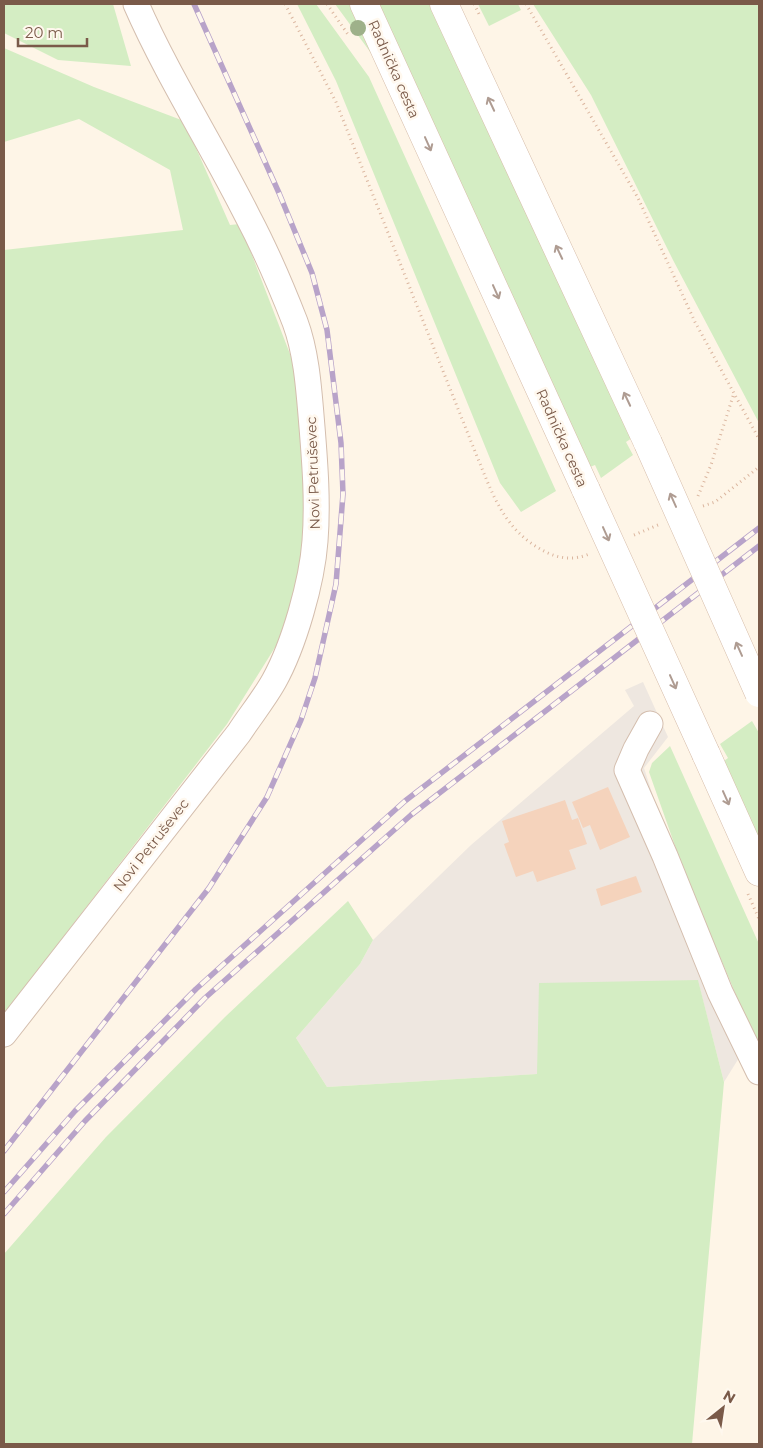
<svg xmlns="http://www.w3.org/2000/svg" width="763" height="1448" font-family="Montserrat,sans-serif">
  <rect width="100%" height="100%" fill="#fef5e7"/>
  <path fill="#eee7e0" d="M643 682 668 737 644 768 671 852 752 1037 724 1082 698 981 538 1074 327 1087 296 1038 360 964 373 940 471 845 634 706 625 690Z"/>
  <path fill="#d4edc3" d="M4 4H113L131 66 58 60 4 33Z
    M297 4H316L369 77 556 491 521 512 500 483 336 81Z
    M335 4H349L352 7 379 64Z
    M376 4H430L444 26 632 438 626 442 633 455 601 478 595 465 590 467Z
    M478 4H518L521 10 489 26Z
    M533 4H759V423L673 260 591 95Z
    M4 48 94 87 184 121 230 225 240 224 295 367 306 481V550L289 625 227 724 4 1014V250L183 230 170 170 79 119 4 142Z
    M752 721 759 733V840L724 761 728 758 720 744Z
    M670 746 759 944V1049L686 877 649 772 652 763Z
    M348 901 373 940 360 964 296 1038 327 1087 537 1074 539 983 698 980 724 1082 692 1444H4V1254L106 1137 225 1017Z"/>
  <path fill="#f5d3bc" d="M608 787 630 837 600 850 590 825 583 828 572 802Z
    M565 800 572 820 578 818 587 844 569 850 576 869 537 882 533 871 516 877 504 844 509 842 502 821Z
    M636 876 642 892 601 906 596 889Z"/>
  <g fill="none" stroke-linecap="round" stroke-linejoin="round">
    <defs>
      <path id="street" d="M650 724 636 749 627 770 665 856 720 992 759 1072
        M4 1034 239 733C250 716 264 699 274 681 294 645 312 582 315 541 318 503 315 464 312 427 309 392 307 354 295 322 281 286 266 251 248 217 212 145 168 77 136 4"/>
      <path id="secondary" d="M364 4 586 490
        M444 4 648 443
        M706 754 759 872"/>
    </defs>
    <use href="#street" stroke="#d4beae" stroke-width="27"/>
    <use href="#secondary" stroke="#d7beab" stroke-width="29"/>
    <path stroke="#dbb69f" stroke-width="3" stroke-dasharray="1 4" stroke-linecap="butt" d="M285 4 336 102 474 449C492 492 503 532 548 553 561 559 575 560 589 554
      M327 4 349 36
      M474 4 480 16
      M526 4 638 198 695 322 759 439
      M698 496 711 465 734 393
      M703 506 715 502 759 467
      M634 535 658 525
      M748 894 759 919"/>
    <use href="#street" stroke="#fff" stroke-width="25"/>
    <use href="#secondary" stroke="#fff" stroke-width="28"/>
    <defs>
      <path id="rail" d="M4 1151 209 888 267 797 301 720 315 678 336 584 343 494 341 443 327 330 312 273 279 193 194 4
        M4 1192 75 1111 196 989 405 801 759 528
        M4 1214 85 1121 205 998 411 815 759 546"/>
    </defs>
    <use href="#rail" stroke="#b8a3c9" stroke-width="5.5"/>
    <use href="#rail" stroke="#fff8ee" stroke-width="4" stroke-dasharray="11" stroke-linecap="butt"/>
    <defs>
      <path id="secondary-bridge" d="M648 443 759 693
        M586 490 706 754"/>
    </defs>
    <use href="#secondary-bridge" stroke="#d7beab" stroke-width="29" stroke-linecap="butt"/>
    <use href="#secondary-bridge" stroke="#fff" stroke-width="28"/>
  </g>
  <circle fill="#9eb18a" cx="358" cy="28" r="8"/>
  <defs><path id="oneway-shaft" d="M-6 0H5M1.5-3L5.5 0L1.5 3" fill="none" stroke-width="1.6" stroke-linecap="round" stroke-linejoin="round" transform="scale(1.25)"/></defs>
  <g stroke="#af9c92">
    <use href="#oneway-shaft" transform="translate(491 104) rotate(-115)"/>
    <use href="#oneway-shaft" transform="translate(428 144) rotate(66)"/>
    <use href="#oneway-shaft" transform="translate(559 252) rotate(-115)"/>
    <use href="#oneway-shaft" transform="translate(496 292) rotate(66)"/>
    <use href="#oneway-shaft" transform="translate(627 399) rotate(-115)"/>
    <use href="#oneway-shaft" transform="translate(673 500) rotate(-114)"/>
    <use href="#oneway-shaft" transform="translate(606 534) rotate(66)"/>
    <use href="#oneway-shaft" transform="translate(739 649) rotate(-114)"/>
    <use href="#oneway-shaft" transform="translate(673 682) rotate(66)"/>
    <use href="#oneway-shaft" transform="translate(726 798) rotate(66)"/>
  </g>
  <g text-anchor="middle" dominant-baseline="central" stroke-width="5" stroke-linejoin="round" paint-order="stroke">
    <g font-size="14" fill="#7a5a49" stroke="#fff8ee">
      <text transform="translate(394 69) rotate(66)">Radnička cesta</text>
      <text transform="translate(562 438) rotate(66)">Radnička cesta</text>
      <text transform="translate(313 473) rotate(-92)">Novi Petruševec</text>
      <text transform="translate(151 845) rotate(-52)">Novi Petruševec</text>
    </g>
  </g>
  <rect width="763" height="1448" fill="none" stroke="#7a5a49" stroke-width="10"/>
  <g transform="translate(723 1408) rotate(30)" stroke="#fff8ee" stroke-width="4" paint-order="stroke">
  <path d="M0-4L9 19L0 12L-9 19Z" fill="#7a5a49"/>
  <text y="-8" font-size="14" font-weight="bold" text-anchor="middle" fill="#7a5a49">N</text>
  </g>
  <path d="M18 38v8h69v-8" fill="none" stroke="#7a5a49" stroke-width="2.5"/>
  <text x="25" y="38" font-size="15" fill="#7a5a49" stroke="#fff8ee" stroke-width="4" paint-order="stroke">20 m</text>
</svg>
